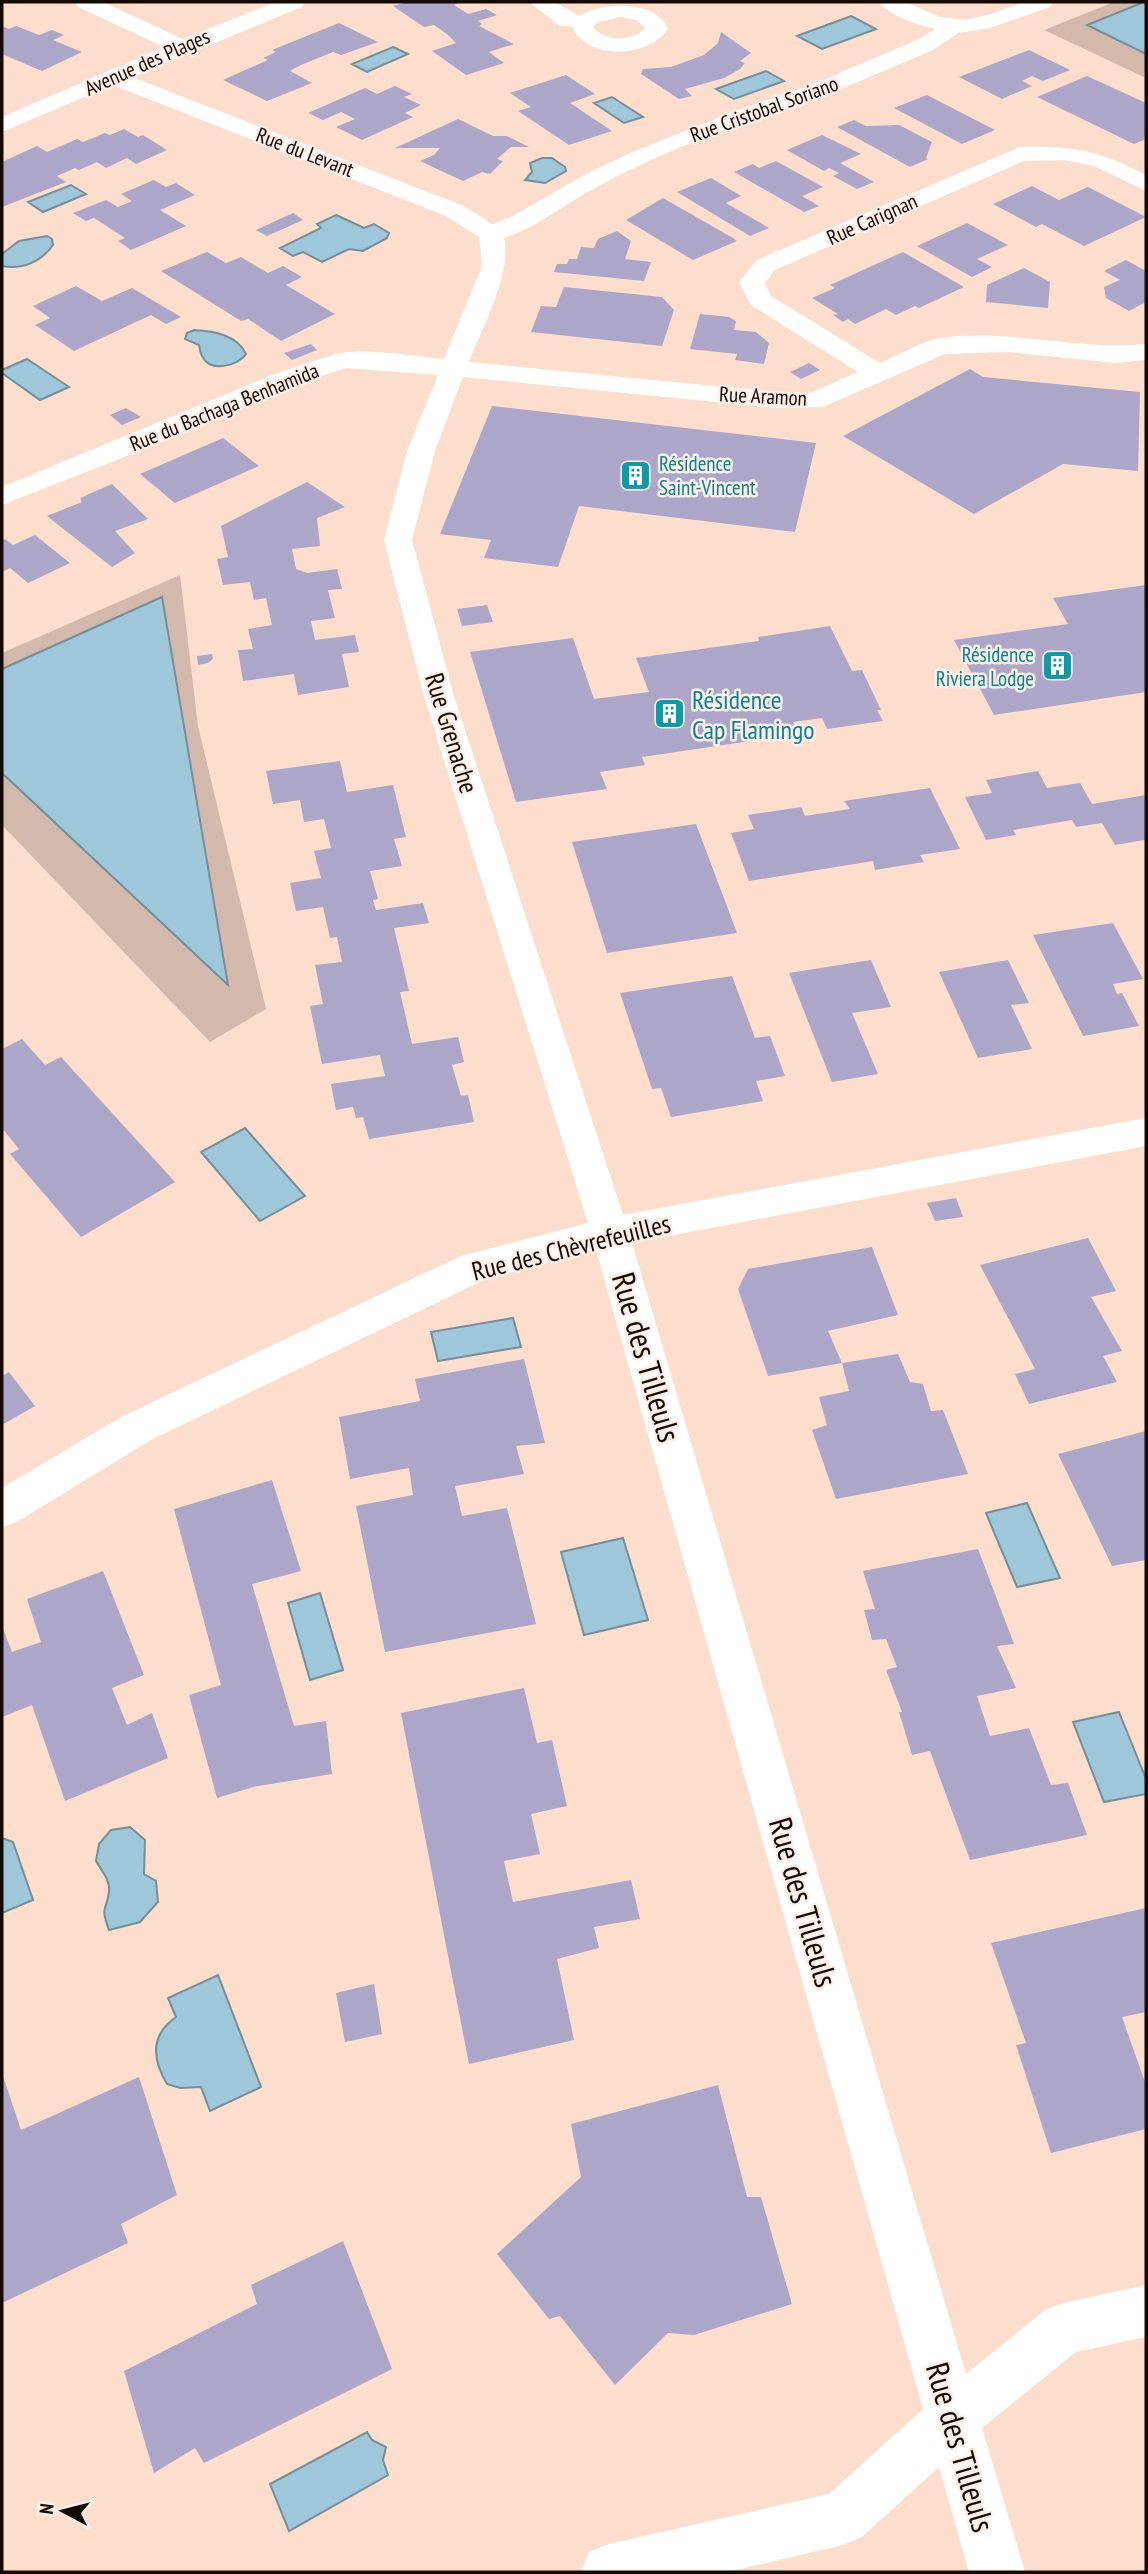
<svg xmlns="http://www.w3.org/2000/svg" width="1148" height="2574" font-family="'PT Sans Narrow',sans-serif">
  <rect width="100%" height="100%" fill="#fddecc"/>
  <path fill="#d2b9ab" d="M1114 2H1146V78L1044 30Z
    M180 575 198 726 266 1009 210 1042 2 825V653Z"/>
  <path fill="#9ec7da" stroke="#758e9a" stroke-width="2" d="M1146 2V54L1087 25 1144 2Z
    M851 16 876 29 822 49 797 36Z
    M393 47 408 54 367 72 352 64Z
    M766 71 784 81 734 99 716 89Z
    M612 97 643 117 624 123 594 103Z
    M542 158H552L565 167 566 171 545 183 525 180 532 172 530 163Z
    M71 185 86 194 43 212 28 202Z
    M336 215 364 228 374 224 389 233 387 238 363 251 349 249 322 262 303 252 293 256 280 248 321 228 317 224Z
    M47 236 52 239 53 245C41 262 22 270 2 266V254L19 241Z
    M194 330C214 331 237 335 246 354 238 366 210 373 202 356 200 353 200 349 199 345L185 339 187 333Z
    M27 359 69 387 40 400 2 373V370Z
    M162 597 228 985 2 773V669Z
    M245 1128 305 1196 260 1221 201 1152Z
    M513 1318 521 1347 438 1361 431 1332Z
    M1027 1503 1060 1578 1017 1587 986 1513Z
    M623 1538 648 1620 584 1635 561 1552Z
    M320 1593 343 1670 310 1680 288 1603Z
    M1119 1712 1146 1779V1794L1104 1802 1073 1722Z
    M130 1827 145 1840 144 1874 156 1881 158 1902 140 1922 109 1930C100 1905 106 1913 109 1892 111 1881 101 1870 96 1861L99 1844 111 1830Z
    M2 1838 13 1842 33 1900 2 1913Z
    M218 1975 261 2087 210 2111 201 2087 180 2088 167 2084C152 2059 150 2035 176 2017L168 1998Z
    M367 2432 372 2440 386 2447 383 2460 388 2475 289 2531 270 2484Z"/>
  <path fill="#aca6c9" d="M407 2H461L454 5 468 14 486 9 497 15 478 21 482 24 479 26 514 44 489 52 504 63 466 75 432 51 456 43 448 35 434 25 424 27 393 6Z
    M339 23 378 42 341 55 333 52 301 65 290 71 312 83 267 101 223 80 268 60 263 58 276 52 272 50Z
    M2 26 9 29 16 26 39 35 52 30 64 35 53 40 82 52 42 71 2 54Z
    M721 32 751 53 740 61 745 63 740 69 724 78 685 89 692 96 679 99 641 74 643 69 671 67 704 55 718 43Z
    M1029 50 1070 70 1043 81 1032 76 1022 81 1032 86 1002 99 959 77Z
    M566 75 595 94 570 103 612 131 569 145 518 111 531 107 510 93Z
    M1087 76 1146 103V139L1134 144 1037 97Z
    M395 86 412 94 404 97 421 105 405 113 413 117 362 140 336 127 355 119 341 112 323 120 308 113 365 88 377 94Z
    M927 95 995 130 962 144 894 108Z
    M458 119 493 136H507L529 147H511L497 159 503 161 490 174 482 172 463 181 420 161 434 155 440 148H395Z
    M854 120 866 126 899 125 932 142 926 158 928 159 910 167 837 127Z
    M124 129 138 137 143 135 167 150 136 164 127 158 106 168 97 162 79 170 75 168 57 176 66 182 2 207V162L37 146 47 152 77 139 83 142 105 133 110 135Z
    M822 135 861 154 840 163 874 182 857 189 833 176 839 173 829 168 824 171 787 150Z
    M776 161 823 187 802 196 819 206 804 212 734 172 753 164 759 168Z
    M711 178 741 196 726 203 769 228 750 236 677 192Z
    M154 180 166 187 176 183 195 195 160 210 186 226 131 250 118 241 125 238 94 218 86 221 73 213 106 200 118 207 132 201 121 194Z
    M1032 186 1059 200 1088 187 1146 217 1084 246 1042 224 1036 227 993 204Z
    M663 198 733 238 737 241 693 260 626 220Z
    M293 213 303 220 267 236 256 230Z
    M967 223 1008 245 977 259 992 267 972 277 917 246Z
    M617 231 631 241 625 259 651 262 644 281 554 272 557 264H567L569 259H577L581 247 594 248 598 239Z
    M207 252 226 263 241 257 268 273 283 266 302 277 286 285 335 314 281 341 248 319 241 321 161 271Z
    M903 252 964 287 919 308 915 306 896 315 886 309 855 324 848 319 843 322 833 315 838 314 812 298 835 288 830 285Z
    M1126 260 1146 271V302L1129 311 1106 298 1104 287 1120 280 1104 271Z
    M1024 268 1050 282 1048 308 986 302 987 285Z
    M76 286 102 301 132 288 181 317 166 324 151 315 74 351 35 325 50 318 33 306Z
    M564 287 662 297 674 310 662 346 531 332 541 306 556 307Z
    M700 314 729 317 736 321 734 330 756 332 769 343 764 364 735 360 737 354 690 349Z
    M311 344 317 350 292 360 284 353Z
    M809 363 820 370 801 379 790 372Z
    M970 369 983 377 1140 392 1138 471 1063 464 974 514 843 436Z
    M492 406 816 443 795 532 579 506 558 567 484 558 491 540 440 534Z
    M126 408 141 417 122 425 110 415Z
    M223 438 259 466 175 503 140 474Z
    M307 482 345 507 317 518 320 546 292 549 296 569 307 573 337 569 342 589 328 590 335 618 311 621 315 640 355 635 359 652 342 654 349 687 298 695 294 674 243 681 238 650 253 649 248 629 272 625 266 598 254 600 250 582 223 585 217 559 228 557 221 526Z
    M112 484 148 519 115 531 135 553 112 567 47 516 82 502 80 498Z
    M35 535 70 563 28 583 10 568 2 572V541L5 539 13 545Z
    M1146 585V692L994 715 954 640 1068 624 1053 598Z
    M487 605 493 622 462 626 457 609Z
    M830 626 852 671 862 670 881 710H877L883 721 827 729 822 718 793 722 798 734 642 757 645 765 600 772 607 789 516 802 470 652 573 638 594 699 649 692 636 658 759 641 758 637Z
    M212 654 213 659 208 663 198 665 197 656Z
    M340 761 347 792 393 785 406 837 394 839 402 866 370 871 378 899 373 900 376 910 423 903 429 923 394 928 409 991 400 992 412 1044 458 1037 464 1062 452 1065 461 1096 468 1095 474 1122 369 1139 363 1117 356 1118 353 1107 336 1110 331 1084 385 1076 380 1055 322 1064 310 1006 323 1004 315 965 342 962 337 937 330 938 323 907 296 911 290 883 321 878 314 851 331 848 324 819 304 822 300 800 273 804 266 771Z
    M1038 771 1047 788 1080 783 1092 804 1146 795V844L1144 840 1115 845 1102 823 1076 827 1072 820 1013 830 1016 835 986 840 965 797 992 793 986 780Z
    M930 788 960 849 920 855 924 862 875 870 873 861 749 881 731 833 754 829 748 815 801 807 805 816 850 809 844 801Z
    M696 824 737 933 607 953 572 842Z
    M1113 923 1143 979 1113 984 1117 994 1122 993 1139 1026 1083 1036 1033 935Z
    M871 960 891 1007 852 1013 878 1074 832 1082 789 973Z
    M1008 960 1029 1003 1011 1005 1032 1049 978 1058 939 972Z
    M732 976 755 1038 770 1036 785 1076 756 1081 763 1101 671 1117 661 1088 652 1089 620 993Z
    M22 1039 45 1065 61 1057 175 1182 81 1237 10 1154 19 1149 2 1128V1049Z
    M956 1198 963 1217 935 1221 927 1203Z
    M1088 1238 1116 1291 1091 1297 1122 1351 1103 1356 1117 1382 1029 1404 1015 1374 1035 1369 980 1265Z
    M872 1247 898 1315 828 1331 842 1363 768 1376 738 1289 748 1269Z
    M898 1354 910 1382 923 1384 931 1411 943 1410 968 1474 836 1499 812 1430 827 1425 819 1397 849 1391 842 1363Z
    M524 1359 545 1443 516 1446 524 1474 455 1486 462 1516 507 1508 536 1624 385 1652 356 1506 413 1495 409 1468 350 1479 339 1417 420 1401 415 1379Z
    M9 1372 35 1406 2 1425V1376Z
    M1146 1431V1560L1112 1566 1058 1454Z
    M272 1480 301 1571 252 1584 294 1726 326 1721 332 1774 253 1787 217 1798 189 1695 221 1685 174 1509Z
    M978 1549 1014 1644 997 1646 1016 1688 977 1696 990 1736 1029 1728 1051 1785 1068 1783 1087 1835 970 1860 930 1751 912 1755 899 1712H902L886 1670 897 1667 886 1639 872 1640 864 1610 875 1609 863 1571Z
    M103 1571 144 1675 112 1688 127 1725 152 1713 168 1758 65 1801 32 1705 2 1717V1626L12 1652 41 1642 27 1599Z
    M524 1688 537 1743 552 1740 567 1806 531 1814 540 1854 504 1861 513 1902 631 1880 640 1919 594 1927 599 1948 557 1959 574 2040 469 2064 401 1713Z
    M1146 1908V2012L1122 2017 1146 2085V2129L1051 2153 1016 2045 1026 2043 991 1943Z
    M374 1984 382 2034 345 2042 336 1993Z
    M2 2073 21 2130 139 2077 177 2195 121 2224 128 2243 2 2303Z
    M718 2085 747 2197H761L792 2304 694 2335 668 2333 615 2385 560 2316 549 2319 497 2254 581 2177 571 2124Z
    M343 2241 392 2369 204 2463 195 2448 154 2473 124 2371 257 2304 251 2285Z"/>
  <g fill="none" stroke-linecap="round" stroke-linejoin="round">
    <path fill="#fff" fill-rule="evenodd" d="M845 72 853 74 856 79 853 84C759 118 659 148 573 201 551 214 508 246 482 239L479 234 482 229 513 216 586 174 630 153 718 118Z"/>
    <path fill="#fff" fill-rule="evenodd" d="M75 2H103L183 39 275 2H305L302 7 132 77 464 206 500 229C520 259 481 330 469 362L776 392 810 393 858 372 751 305 739 282 757 260 1020 147C1075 146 1097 150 1146 175V191L1094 166 1064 160 1024 161 775 270 765 283 771 296 880 363C899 355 920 342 940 338 1009 328 1078 351 1146 344V360L1115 363 1008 352 945 354 823 407 776 408 463 377 435 451 412 540 454 696 623 1215 1146 1118V1146L632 1243 966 2374 1045 2310 1064 2303 1146 2285V2337L1076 2352 982 2428 1025 2572H969L939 2467 862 2537 843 2545 728 2572H581L589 2552 609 2544 829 2494 923 2409 596 1250 484 1280 151 1440 17 1522 2 1527V1488L123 1416 461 1256 588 1223 424 696 384 540 407 451 438 375 346 368 293 386 198 428 2 505V487L275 374 335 354C366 347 412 356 444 359L482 266 479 237 446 216 113 85 2 132V117L164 47 78 7Z
      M529 2H554L580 16C601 1 658 0 668 29 648 58 588 61 572 27L559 25ZM620 17 636 20 646 28C631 42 608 42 593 28L596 23Z
      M879 2H906L940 17 966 20 991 14 1024 2H1053L1050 7 990 28 958 33 933 50 853 84H837L834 79 837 74 917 40 935 29C917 25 890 16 879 2Z"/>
  </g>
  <defs>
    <symbol id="building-square" viewBox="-11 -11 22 22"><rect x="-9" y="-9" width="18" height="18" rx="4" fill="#0f9aa8" stroke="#fcefe8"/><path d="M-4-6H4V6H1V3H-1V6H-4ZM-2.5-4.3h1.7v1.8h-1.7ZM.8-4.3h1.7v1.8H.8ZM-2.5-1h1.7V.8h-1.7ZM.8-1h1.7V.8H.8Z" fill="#fff"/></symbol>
  </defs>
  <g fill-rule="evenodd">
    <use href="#building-square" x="618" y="458" width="35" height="35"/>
    <use href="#building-square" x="1040" y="648" width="35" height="35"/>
    <use href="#building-square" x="652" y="696" width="35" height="35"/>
  </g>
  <g text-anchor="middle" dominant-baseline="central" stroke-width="5" stroke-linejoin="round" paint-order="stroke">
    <g font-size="21" fill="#140a05" stroke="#fcefe8">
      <text transform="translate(147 62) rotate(-24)">Avenue des Plages</text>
      <text transform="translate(764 109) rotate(-20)">Rue Cristobal Soriano</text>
      <text transform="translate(305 152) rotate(21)">Rue du Levant</text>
      <text transform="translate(872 219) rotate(-24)">Rue Carignan</text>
      <text transform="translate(763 396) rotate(3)">Rue Aramon</text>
      <text transform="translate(224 407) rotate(-22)">Rue du Bachaga Benhamida</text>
    </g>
    <g font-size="21" fill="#0d838f" stroke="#fcefe8" text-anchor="start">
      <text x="659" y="463">Résidence<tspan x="659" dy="24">Saint-Vincent</tspan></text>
      <text x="1034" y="654" text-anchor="end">Résidence<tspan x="1034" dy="24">Riviera Lodge</tspan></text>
    </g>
    <g font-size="26" fill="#0d838f" stroke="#fcefe8" text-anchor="start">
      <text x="692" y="699">Résidence<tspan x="692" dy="30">Cap Flamingo</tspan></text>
    </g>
    <g font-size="26" fill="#140a05" stroke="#fcefe8">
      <text transform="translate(452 733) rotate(73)">Rue Grenache</text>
      <text transform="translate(571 1247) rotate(-14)">Rue des Chèvrefeuilles</text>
    </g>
    <g font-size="32" fill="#140a05" stroke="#fcefe8">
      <text transform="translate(647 1357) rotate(74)">Rue des Tilleuls</text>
      <text transform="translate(804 1902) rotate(74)">Rue des Tilleuls</text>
      <text transform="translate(961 2447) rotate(74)">Rue des Tilleuls</text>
    </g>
  </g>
  <rect width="1148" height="2574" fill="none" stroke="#140a05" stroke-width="7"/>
  <g transform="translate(63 2511) rotate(277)" stroke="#fcefe8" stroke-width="5" paint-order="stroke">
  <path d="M0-5L12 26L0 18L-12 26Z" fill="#140a05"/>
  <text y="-10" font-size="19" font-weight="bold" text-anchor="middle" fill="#140a05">N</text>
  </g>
</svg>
